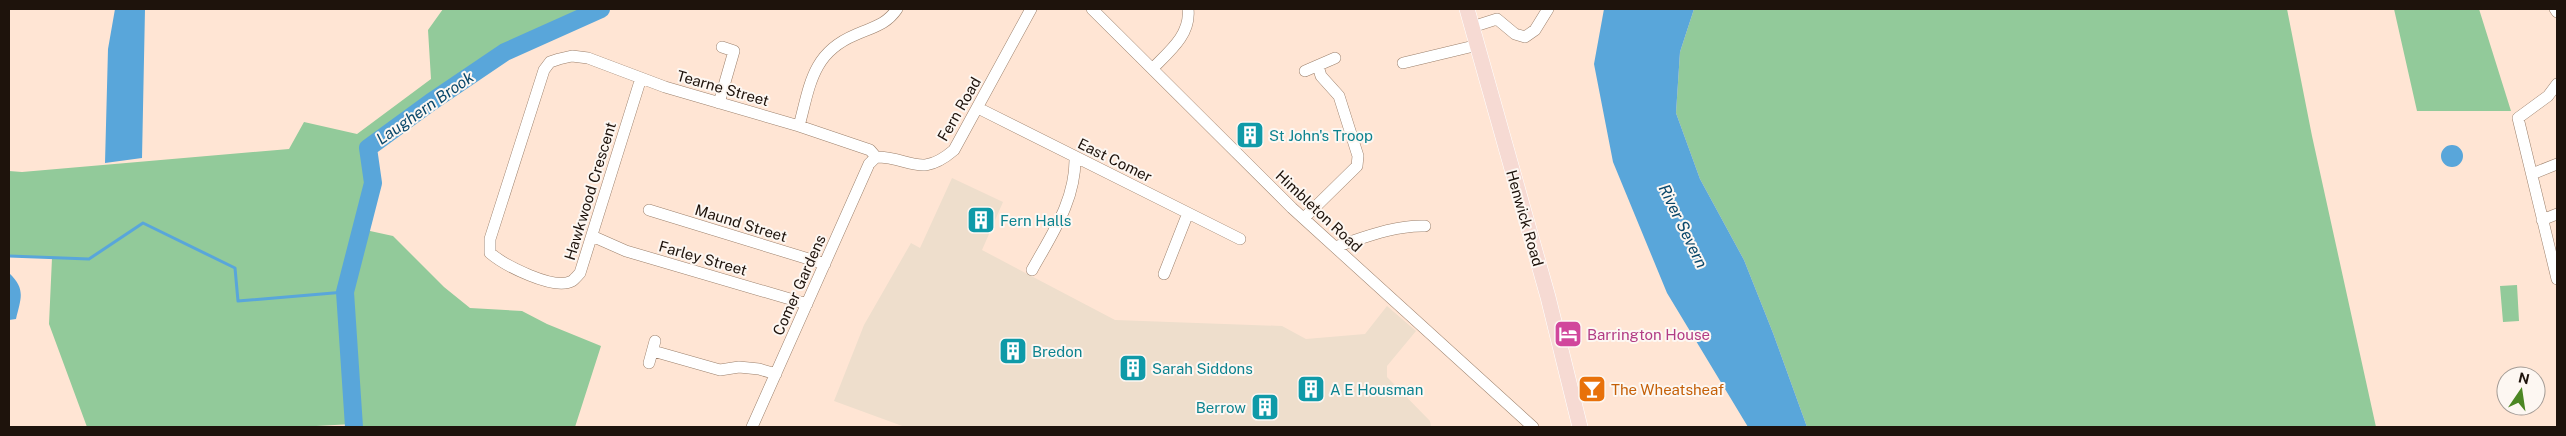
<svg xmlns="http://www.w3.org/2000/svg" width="2566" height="436" font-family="'Public Sans',sans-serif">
  <rect width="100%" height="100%" fill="#ffe5d4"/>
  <path fill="#eedecc" d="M952 178 1003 202 982 250 1115 320 1282 326 1306 339 1365 334 1387 306 1416 331 1387 366V377L1430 421 1431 427H905L834 401 864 325 911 243 920 248Z"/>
  <path fill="#92ca9a" d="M443 9H601L505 52 431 102 368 148 373 183 361 229 393 236 444 287 470 308 522 311 547 324 601 346 575 427H354L353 424 298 427H87L49 324 52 258 9 256V171L22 172 289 149 304 122 357 134 431 79 428 30Z
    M1694 9H2287L2312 136 2376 427H1807L1773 333 1744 260 1700 179 1676 113 1680 52Z
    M2394 9H2479L2511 111H2417Z
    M2517 285 2519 321 2503 322 2500 286Z"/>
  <path fill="#59a6da" d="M115 9H145L142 158 105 163 108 49Z
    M1604 9H1694L1680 52 1676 113 1700 179 1744 260 1773 333 1807 427H1748L1667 293 1613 162 1594 64Z
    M2441 156a11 11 0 1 1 22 0a11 11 0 1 1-22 0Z
    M9 273C26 289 21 298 16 319L9 320Z"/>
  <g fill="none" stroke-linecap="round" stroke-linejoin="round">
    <path stroke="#59a6da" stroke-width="3" d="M9 256 89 259 143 223 235 268 238 301 345 292"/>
    <path stroke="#59a6da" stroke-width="18" d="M354 427 345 292 373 183 368 148 431 102 505 52 601 9"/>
    <defs>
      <path id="minor" d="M1092 9 1292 208 1533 427
        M2555 9 2557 12
        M1472 27 1497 19 1515 34 1525 37 1535 30 1548 9
        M1403 63 1478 45
        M1153 68C1170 51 1191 34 1188 9
        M1305 71 1335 58
        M641 78 580 273C578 275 575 279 572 281 554 291 504 265 490 253V239L544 70 550 62 559 59 572 56 588 58 665 87 799 126 870 150 876 157
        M2557 84 2548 96 2518 118 2557 279
        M719 103 734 51 722 47
        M978 108 1240 239
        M799 126C810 85 812 53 855 35 873 27 886 25 897 9
        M876 157C911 157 920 179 954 150L1031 9
        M2532 174 2557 164
        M649 210 825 264
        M1304 218 1357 166 1358 156 1339 96 1321 76 1318 66
        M2542 220 2557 214
        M592 236 626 251 807 304
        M1335 247C1363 238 1394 225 1425 226
        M1032 270C1052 234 1076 200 1075 157
        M1164 274 1188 213
        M653 351 720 370 739 367 759 369 776 374
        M649 363 655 341
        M752 427 869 164 876 157"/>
      <path id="major" d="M1467 9 1548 297 1580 427"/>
    </defs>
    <use href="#minor" stroke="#9c806c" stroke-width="12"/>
    <use href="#major" stroke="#fff" stroke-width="16"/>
    <use href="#minor" stroke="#fff" stroke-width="11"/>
    <use href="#major" stroke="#f6dad3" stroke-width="15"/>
  </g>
  <defs>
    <symbol id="building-square" viewBox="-11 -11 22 22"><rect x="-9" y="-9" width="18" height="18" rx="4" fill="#0f9aa8" stroke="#fdf7f2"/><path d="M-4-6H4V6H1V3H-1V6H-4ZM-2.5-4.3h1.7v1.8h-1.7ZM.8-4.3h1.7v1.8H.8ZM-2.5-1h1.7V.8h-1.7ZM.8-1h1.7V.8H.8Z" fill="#fff"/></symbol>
    <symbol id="hotel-square" viewBox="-11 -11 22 22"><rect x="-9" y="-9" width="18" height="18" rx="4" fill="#d1479c" stroke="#fdf7f2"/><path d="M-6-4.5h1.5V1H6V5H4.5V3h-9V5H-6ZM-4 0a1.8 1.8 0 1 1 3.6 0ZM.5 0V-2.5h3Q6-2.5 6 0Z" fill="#fff"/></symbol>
    <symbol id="bar-square" viewBox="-11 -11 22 22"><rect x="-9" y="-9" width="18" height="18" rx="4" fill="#e8710a" stroke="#fdf7f2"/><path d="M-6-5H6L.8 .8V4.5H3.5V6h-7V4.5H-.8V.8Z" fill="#fff"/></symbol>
  </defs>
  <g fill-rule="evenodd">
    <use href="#building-square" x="1234" y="119" width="32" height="32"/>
    <use href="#building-square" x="965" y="204" width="32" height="32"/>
    <use href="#hotel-square" x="1552" y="318" width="32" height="32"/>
    <use href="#building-square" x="997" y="335" width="32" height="32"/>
    <use href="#building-square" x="1117" y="352" width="32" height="32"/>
    <use href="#building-square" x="1295" y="373" width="32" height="32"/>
    <use href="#bar-square" x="1576" y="373" width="32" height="32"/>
    <use href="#building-square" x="1249" y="391" width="32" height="32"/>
  </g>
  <g text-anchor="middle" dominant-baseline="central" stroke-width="4" stroke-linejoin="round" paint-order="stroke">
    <g font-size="15" fill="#1e130c" stroke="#fdf7f2">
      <text transform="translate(723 88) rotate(16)">Tearne Street</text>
      <text transform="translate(959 109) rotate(-60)">Fern Road</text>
      <text transform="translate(1115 160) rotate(26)">East Comer</text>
      <text transform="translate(590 191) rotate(-73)">Hawkwood Crescent</text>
      <text transform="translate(1319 211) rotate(43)">Himbleton Road</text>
      <text transform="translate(1525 218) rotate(74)">Henwick Road</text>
      <text transform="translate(741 223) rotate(17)">Maund Street</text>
      <text transform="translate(703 258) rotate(16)">Farley Street</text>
      <text transform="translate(799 285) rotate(-66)">Comer Gardens</text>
    </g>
    <g font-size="15" fill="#0d838f" stroke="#fdf7f2" text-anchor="start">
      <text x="1269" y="135">St John's Troop</text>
      <text x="1000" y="220">Fern Halls</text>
      <text x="1032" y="351">Bredon</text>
      <text x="1152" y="368">Sarah Siddons</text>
      <text x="1330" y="389">A E Housman</text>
      <text x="1246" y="407" text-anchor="end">Berrow</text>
    </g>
    <g font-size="15" fill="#b23c85" stroke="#fdf7f2" text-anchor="start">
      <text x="1587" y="334">Barrington House</text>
    </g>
    <g font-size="15" fill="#c56008" stroke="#fdf7f2" text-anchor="start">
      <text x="1611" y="389">The Wheatsheaf</text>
    </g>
    <g font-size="16" font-style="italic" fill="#09476a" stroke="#fdf7f2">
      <text transform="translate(425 108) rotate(-35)">Laughern Brook</text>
      <text transform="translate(1683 226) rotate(64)">River Severn</text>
    </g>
  </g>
  <rect width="2566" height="436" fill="none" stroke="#1e130c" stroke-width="20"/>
  <g transform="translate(2521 391) rotate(13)"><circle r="24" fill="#fdf7f2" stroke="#a49c96"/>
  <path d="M0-4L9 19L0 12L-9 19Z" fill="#4c8723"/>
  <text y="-8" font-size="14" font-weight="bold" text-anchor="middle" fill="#1e130c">N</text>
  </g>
</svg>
